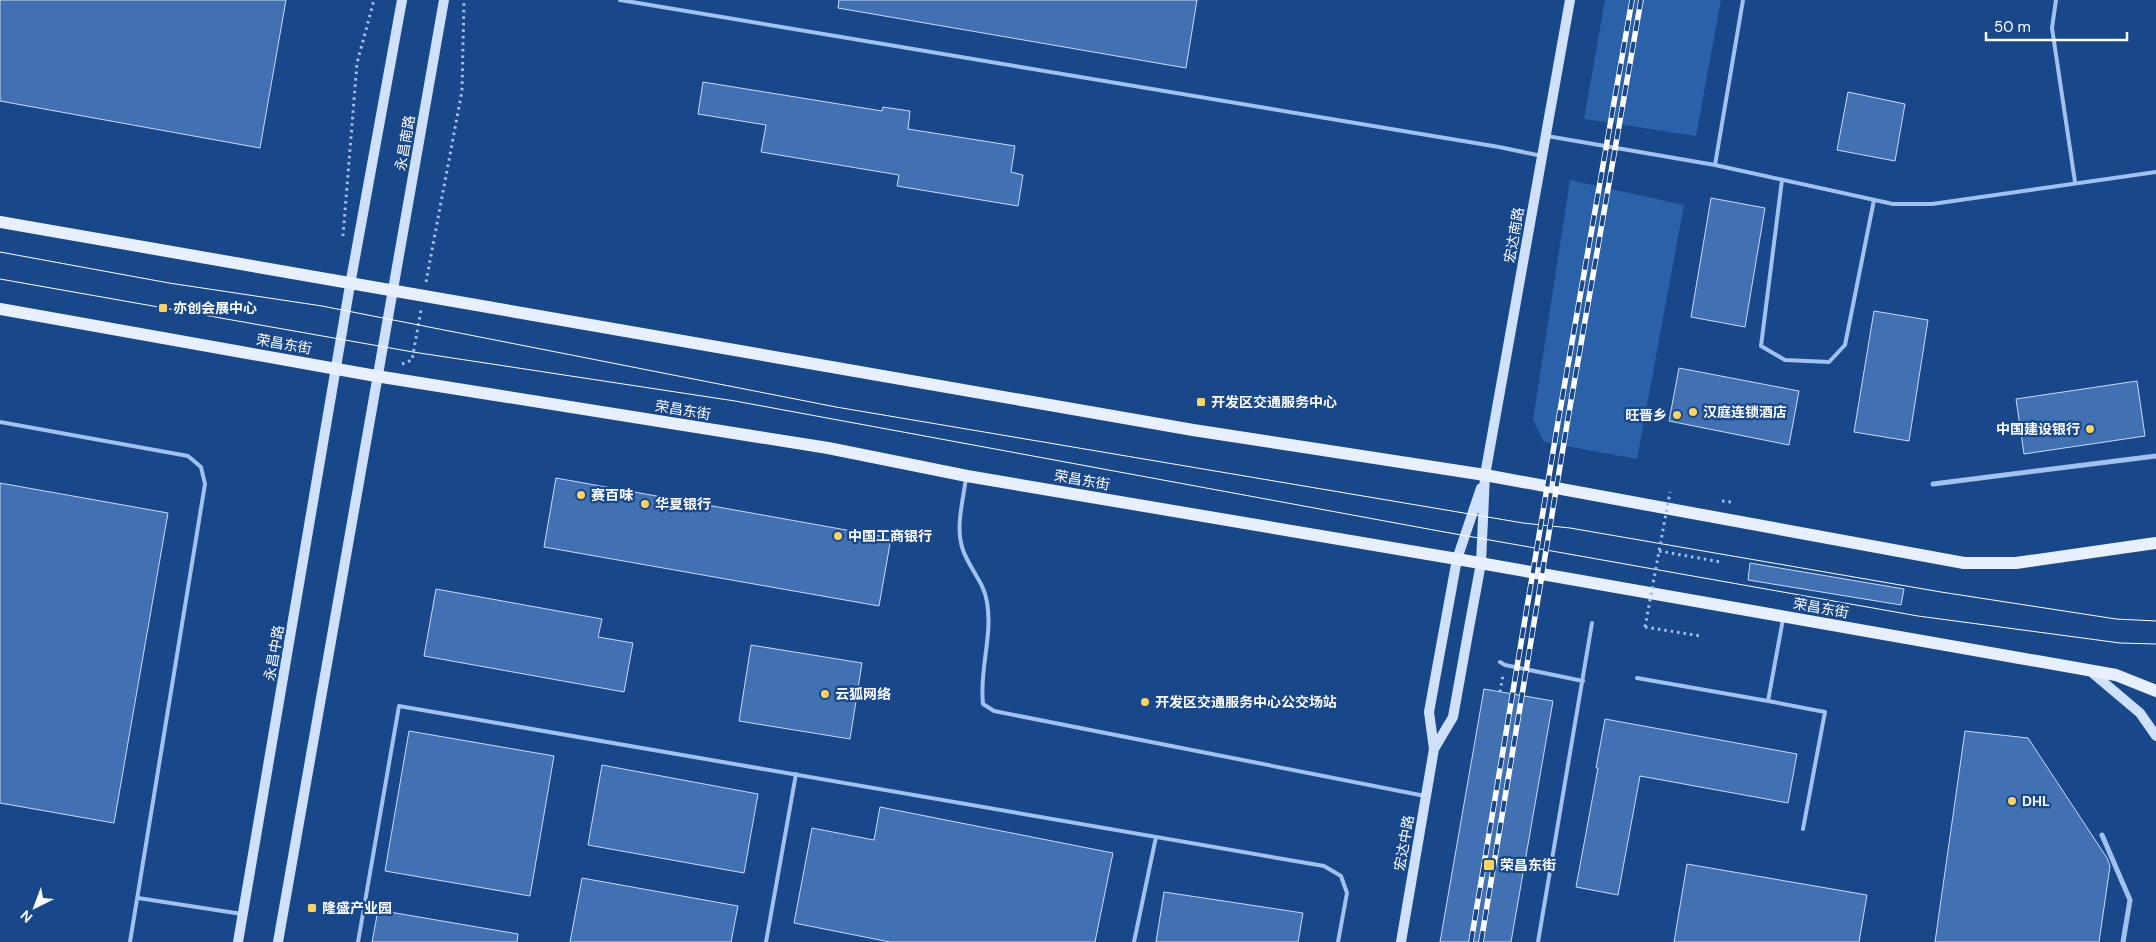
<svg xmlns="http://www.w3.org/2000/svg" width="2156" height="942" font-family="'DM Sans','Noto Sans SC',sans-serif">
  <rect width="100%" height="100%" fill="#18478a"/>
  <path fill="#2b61a8" d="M1605 0H1721L1696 136 1584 119Z
    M1570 180 1684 205 1637 459 1544 442 1533 420Z"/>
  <path fill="#4171b2" stroke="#c7ddfa" d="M0 0H286L260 148 0 101Z
    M839 0H1197L1186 68 838 8Z
    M703 82 882 111 883 107 910 111 908 129 1015 146 1011 172 1023 175 1018 206 897 186 899 175 761 152 766 125 698 114Z
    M1848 92 1905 104 1895 161 1837 150Z
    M1711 198 1765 208 1745 327 1691 317Z
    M1874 311 1928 320 1909 441 1854 432Z
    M1679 368 1799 391 1789 445 1669 421Z
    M2137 381 2145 436 2024 454 2016 399Z
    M556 478 891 538 879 606 544 547Z
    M0 483 168 513 114 823 0 803Z
    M1750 563 1904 589 1901 605 1748 580Z
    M436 589 602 619 598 637 633 643 624 692 424 656Z
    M751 645 862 663 850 739 739 721Z
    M1484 689 1553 701 1511 942H1440Z
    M1605 719 1797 754 1788 803 1640 776 1618 895 1576 887 1598 768H1596Z
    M409 731 554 756 530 896 385 871Z
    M1965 731 2028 738 2107 858 2110 866 2099 942H1935Z
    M602 765 758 794 744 873 588 845Z
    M880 807 1113 853 1095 942H890L794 923 812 828 874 840Z
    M1687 864 1867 895 1859 942H1674Z
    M582 878 738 906 731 942H570Z
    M1164 892 1303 913 1298 942H1156Z
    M378 910 518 934 517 942H372Z"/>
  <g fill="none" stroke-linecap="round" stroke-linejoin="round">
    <path stroke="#a1c2ee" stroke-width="3" stroke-dasharray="2.5 4" stroke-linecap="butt" d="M343 236 357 63 374 0
      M426 282 462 91 464 0
      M402 364 412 360 421 310
      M1722 501 1731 502
      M1659 551 1721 562
      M1645 627 1701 636
      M1500 692 1503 675"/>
    <path stroke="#a1c2ee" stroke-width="4" d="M620 0 1499 147 1542 156
      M2056 0 2052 28 2075 182
      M1547 136 1715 165 1893 204H1932L2156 172
      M1715 165 1743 0
      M1782 180 1761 346 1785 360 1829 362 1845 345 1874 200
      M0 422 188 456 201 467 205 484 130 942
      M966 478C963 501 955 528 963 550 969 568 984 582 987 602 993 636 979 670 983 704L994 711 1425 796
      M1783 619 1768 701 1825 712 1803 829
      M1500 662 1505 665 1583 681
      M1637 678 1768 701
      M138 898 242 914
      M358 942 399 706 1324 866 1341 876 1347 893 1338 942
      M766 942 796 774
      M1134 942 1156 837
      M1538 942 1592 623"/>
    <path stroke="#a1c2ee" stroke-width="5" d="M1933 484 2156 456
      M2102 835 2130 900 2123 942"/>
    <path stroke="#cee0fa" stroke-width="10" d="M2089 670 2140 713 2156 736
      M1434 749 1453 717 1469 628 1481 563 1485 475 1570 0
      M238 942 350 285 402 0
      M278 942 444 0
      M1401 942 1434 749 1429 712 1457 559 1481 488"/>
    <path stroke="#e8f0ff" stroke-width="12" d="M0 222 1193 430 1485 475 1964 563H2016L2156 543
      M0 309 376 376 828 448 967 476 1457 559 2116 675 2156 691"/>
    <path stroke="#fff" stroke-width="1" d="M0 252 169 283 322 306 836 407 1523 523 1570 528 1941 592 2116 619 2156 621
      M0 279 413 352 735 401 1439 531 1918 616 2120 643 2156 644"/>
    <defs>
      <path id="rail" d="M1471 942 1558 422 1632 0
        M1481 942 1567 424 1641 0"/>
    </defs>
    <use href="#rail" stroke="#fff" stroke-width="5.5"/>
    <use href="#rail" stroke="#18478a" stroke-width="4" stroke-dasharray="11" stroke-linecap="butt"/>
    <path stroke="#a1c2ee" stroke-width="3" stroke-dasharray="2.5 4" stroke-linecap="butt" d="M1645 627 1670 492"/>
  </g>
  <g fill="#ffd45e" stroke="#18478a" stroke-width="2">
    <rect x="158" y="303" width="10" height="10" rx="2.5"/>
    <rect x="1196" y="397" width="10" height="10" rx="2.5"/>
    <circle cx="1693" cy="412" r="5"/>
    <circle cx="1677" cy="415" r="5"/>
    <circle cx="2090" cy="429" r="5"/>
    <circle cx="581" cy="495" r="5"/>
    <circle cx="645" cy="504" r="5"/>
    <circle cx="838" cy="536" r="5"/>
    <circle cx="825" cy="694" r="5"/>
    <circle cx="1145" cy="702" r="5"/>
    <circle cx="2012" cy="801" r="5"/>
    <rect x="1483" y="859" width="12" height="12" rx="2.5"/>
    <rect x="307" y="903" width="10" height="10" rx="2.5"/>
  </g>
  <g text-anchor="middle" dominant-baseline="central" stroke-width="4.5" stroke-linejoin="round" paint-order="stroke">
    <g font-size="14" fill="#fff" stroke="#18478a">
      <text transform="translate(405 143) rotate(-80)">永昌南路</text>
      <text transform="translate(1514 235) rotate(-80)">宏达南路</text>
      <text transform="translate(284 344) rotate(10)">荣昌东街</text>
      <text transform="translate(683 410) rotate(9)">荣昌东街</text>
      <text transform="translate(1082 480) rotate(10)">荣昌东街</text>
      <text transform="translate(1821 608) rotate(10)">荣昌东街</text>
      <text transform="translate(274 653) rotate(-80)">永昌中路</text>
      <text transform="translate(1404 843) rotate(-80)">宏达中路</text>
    </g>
    <g font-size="14" font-weight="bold" fill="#fff" stroke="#18478a" text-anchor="start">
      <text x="173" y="308">亦创会展中心</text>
      <text x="1211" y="402">开发区交通服务中心</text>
      <text x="1703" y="412">汉庭连锁酒店</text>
      <text x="1667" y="415" text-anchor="end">旺晋乡</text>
      <text x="2080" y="429" text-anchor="end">中国建设银行</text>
      <text x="591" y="495">赛百味</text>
      <text x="655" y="504">华夏银行</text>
      <text x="848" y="536">中国工商银行</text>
      <text x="835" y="694">云狐网络</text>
      <text x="1155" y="702">开发区交通服务中心公交场站</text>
      <text x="2022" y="801">DHL</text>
      <text x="1500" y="865">荣昌东街</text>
      <text x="322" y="908">隆盛产业园</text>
    </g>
  </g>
  <g transform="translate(35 907) rotate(222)" stroke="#18478a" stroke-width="4" paint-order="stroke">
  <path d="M0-4L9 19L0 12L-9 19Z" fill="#ffffff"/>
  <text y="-8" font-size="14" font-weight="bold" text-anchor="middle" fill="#ffffff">N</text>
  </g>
  <path d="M1986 32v8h141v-8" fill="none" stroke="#ffffff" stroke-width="2.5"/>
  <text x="1994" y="32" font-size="15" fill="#ffffff" stroke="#18478a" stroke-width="4" paint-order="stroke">50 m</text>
</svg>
